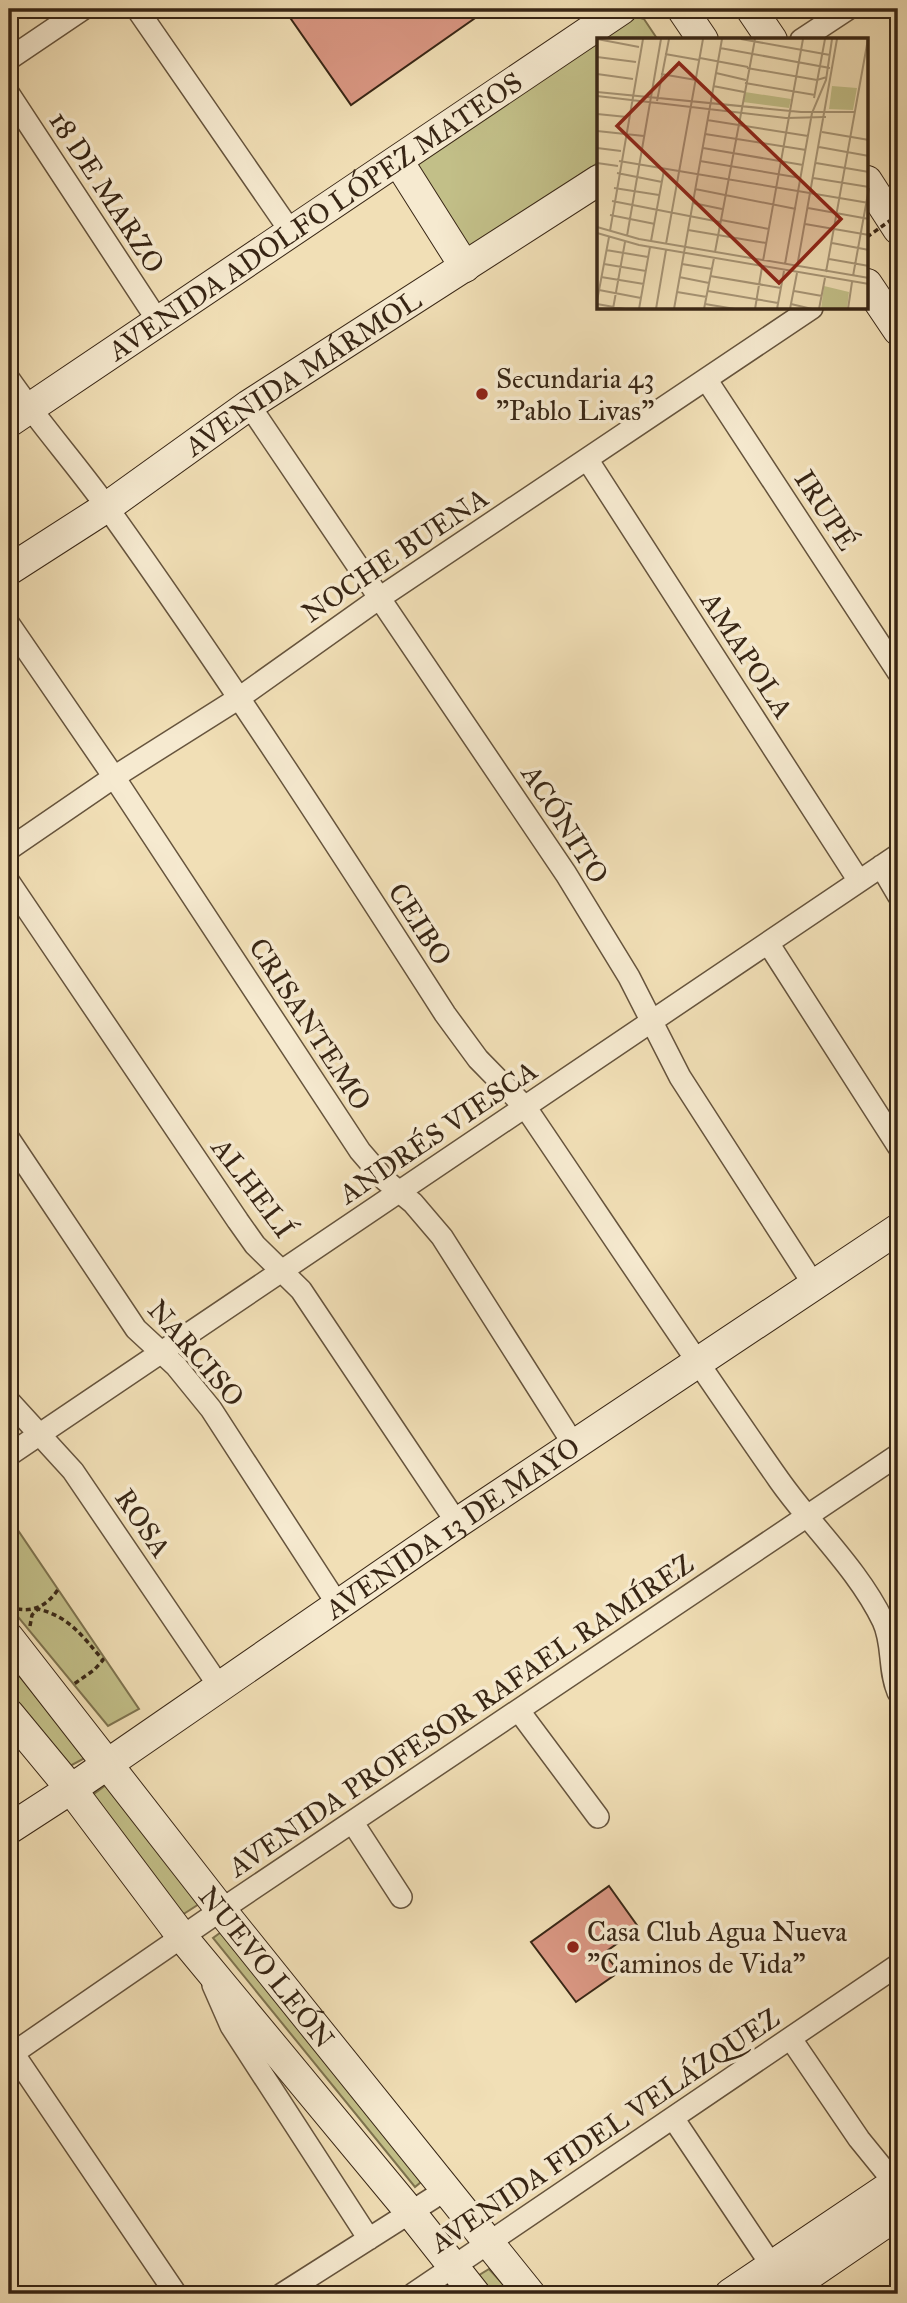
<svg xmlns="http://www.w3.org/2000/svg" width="907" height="2303" font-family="'IM FELL Great Primer',serif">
  <rect width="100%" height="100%" fill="#f1dfb6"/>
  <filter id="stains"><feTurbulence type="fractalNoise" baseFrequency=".00286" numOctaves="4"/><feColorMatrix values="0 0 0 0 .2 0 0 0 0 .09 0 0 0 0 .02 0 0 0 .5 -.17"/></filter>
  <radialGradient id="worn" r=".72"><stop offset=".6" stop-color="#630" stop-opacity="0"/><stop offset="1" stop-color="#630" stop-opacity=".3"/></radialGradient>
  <path fill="#c2bf88" stroke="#7d724e" stroke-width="2" d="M630 15 644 19 658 40H599V162L468 250 412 163Z
    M9 1517 139 1709 108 1726 9 1606Z
    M9 1663 85 1758 70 1766 9 1708Z
    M106 1785 199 1904 179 1917 87 1799Z
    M228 1927 427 2177 415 2187 213 1938Z
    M489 2269 512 2294H491L476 2277Z"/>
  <path fill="#da9783" stroke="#382615" stroke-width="2" d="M284 9H488L351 105Z
    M609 1886 639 1928 604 1953 619 1972 576 2002 531 1942Z"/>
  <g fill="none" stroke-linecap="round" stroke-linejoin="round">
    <defs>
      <path id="street" d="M137 9 291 232
        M801 40 848 9
        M9 59 83 9
        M9 94 158 321
        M9 379C40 424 77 465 109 510 226 674 336 844 445 1014L478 1059 526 1108C610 1232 693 1357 779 1480 812 1527 858 1569 883 1621 894 1644 888 1669 898 1692
        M706 379 898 672
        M249 405 566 874 629 977 680 1077 814 1285
        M587 459 859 881
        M9 624 114 777 360 1151 385 1180 413 1203 442 1237 574 1445
        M9 849 114 777 239 698 381 597 812 308
        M881 866 898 895
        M9 882 238 1221 255 1245 301 1290 457 1523
        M768 943 898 1146
        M9 1139 136 1329 176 1366 211 1409 338 1605
        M9 1401 73 1471 219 1686
        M9 1455 898 855
        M519 1711 598 1817
        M353 1823 401 1897
        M213 1985 231 2026 369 2239
        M791 2039 859 2139 898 2187
        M13 2053 176 2294
        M9 2056 221 1910 898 1455
        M673 2118 772 2266
        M282 2294 444 2191
        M413 2294 898 1965"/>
      <g id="secondary">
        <path d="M682 9 703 40"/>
        <path d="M751 9 772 40"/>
        <path d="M398 161 465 267"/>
        <path d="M867 181 898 229"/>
        <path d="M867 284 898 330"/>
        <path id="s1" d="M9 422 622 9"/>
        <path id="s2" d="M9 570 107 507 249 405 599 180"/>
        <path id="s3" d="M9 1638 221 1910 530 2294"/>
        <path d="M9 1714 71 1789 183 1938 411 2213 475 2294"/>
        <path id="s4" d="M9 1829 83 1781 457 1523 898 1229"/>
        <path d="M730 2294 898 2181"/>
        <path d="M781 2294 898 2214"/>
      </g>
    </defs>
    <use href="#street" stroke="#66543d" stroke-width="24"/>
    <use href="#secondary" stroke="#382615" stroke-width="32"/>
    <path stroke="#382615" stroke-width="3.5" stroke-dasharray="5 3.5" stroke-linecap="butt" d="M9 1607C31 1614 47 1607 59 1588
      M30 1626 32 1615 38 1609C70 1617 82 1636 103 1660L94 1670 74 1684"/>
    <use href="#street" stroke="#f6ead0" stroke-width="21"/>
    <use href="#secondary" stroke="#f6ead0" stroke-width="30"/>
    <path stroke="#382615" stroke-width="3.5" stroke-dasharray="5 3.5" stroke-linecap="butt" d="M867 237 898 215"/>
  </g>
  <g fill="#8f2418" stroke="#f6ead0" stroke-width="2.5">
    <circle cx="482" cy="394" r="7"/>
    <circle cx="573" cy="1947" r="7"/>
  </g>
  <g text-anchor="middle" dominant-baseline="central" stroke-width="7" stroke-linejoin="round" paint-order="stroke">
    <g font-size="28" fill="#382615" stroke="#f6ead0">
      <text transform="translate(107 192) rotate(57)">18 DE MARZO</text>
      <text stroke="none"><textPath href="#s1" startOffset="369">AVENIDA ADOLFO LÓPEZ MATEOS</textPath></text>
      <text stroke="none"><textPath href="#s2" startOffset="354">AVENIDA MÁRMOL</textPath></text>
      <text transform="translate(826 510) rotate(57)">IRUPÉ</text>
      <text transform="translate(395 555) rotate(-34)">NOCHE BUENA</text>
      <text transform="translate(747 655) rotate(57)">AMAPOLA</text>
      <text transform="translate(565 824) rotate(57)">ACÓNITO</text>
      <text transform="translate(420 924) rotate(57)">CEIBO</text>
      <text transform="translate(310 1024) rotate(57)">CRISANTEMO</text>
      <text transform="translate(438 1132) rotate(-34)">ANDRÉS VIESCA</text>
      <text transform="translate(253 1188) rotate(53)">ALHELÍ</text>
      <text transform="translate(196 1353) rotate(49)">NARCISO</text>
      <text transform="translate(143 1523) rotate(56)">ROSA</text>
      <text stroke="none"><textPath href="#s4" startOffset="536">AVENIDA 13 DE MAYO</textPath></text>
      <text transform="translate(461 1715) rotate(-34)">AVENIDA PROFESOR RAFAEL RAMÍREZ</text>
      <text stroke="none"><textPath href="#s3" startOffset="418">NUEVO LEÓN</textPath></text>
      <text transform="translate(605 2130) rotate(-34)">AVENIDA FIDEL VELÁZQUEZ</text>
    </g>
    <g font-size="28" fill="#382615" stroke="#f6ead0" text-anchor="start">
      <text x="496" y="378">Secundaria 43<tspan x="496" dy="32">"Pablo Livas"</tspan></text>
      <text x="587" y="1931">Casa Club Agua Nueva<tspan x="587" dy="32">"Caminos de Vida"</tspan></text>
    </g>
  </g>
  <g transform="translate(597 38)">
    <rect width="271" height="271" fill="#f1dfb6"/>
    <path d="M235 48 260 50 256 72 232 71ZM148 54 194 61 192 70 146 64ZM227 248 252 254 250 271H224Z" fill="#c2bf88"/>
    <path fill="none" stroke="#a79576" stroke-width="2" d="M0 1 42 9M144 1 233 17M123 10 233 30M68 16 102 22M0 19 39 24M103 20 151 29M150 30 220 42 230 39M119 35 149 42M0 36 36 41M64 36 99 42M148 45 218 57M116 48 147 54M0 54 204 74H258M0 58 189 80 229 79M217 60 228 1M60 63 72 1M0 76 30 79M110 82 211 98M0 93 47 98M225 94 272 102M108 96 209 112M222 109 272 118M0 110 24 113M106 110 206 127M22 123 272 165M103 123 204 140M0 125 21 128M219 125 272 134M20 135 65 144M216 140 272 149M17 150 62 157M98 151 199 171M15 163 123 184M96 165 125 171M211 170 272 181M13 177 58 186M124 182 172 191M208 186 272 197M0 189 42 201 272 240M91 192 169 205M13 193 46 1M0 195 42 207 272 246M30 198 64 1M54 203 67 132M235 205 272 212M69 206 106 1M9 212 51 219M118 214 158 1M232 221 272 228M166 223 206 1M7 226 49 233M85 226 115 231M188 226 215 75 229 42 235 1M200 229 240 1M229 234 271 1M113 238 184 250M256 238 272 150M4 239 47 246M82 239 112 245M2 252 44 260M111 253 181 265M197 253 225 258M80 254 110 259M0 263 12 199M0 266 28 271M108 266 138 271M194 266 215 271M16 271 28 204M42 271 53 209M59 271 69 212M77 271 125 1M107 271 117 220M158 271 165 229M180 271 187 233M193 271 200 235M222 271 228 240M251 271 255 244"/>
    <path fill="#8f2418" fill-opacity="0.15" stroke="#8f2418" stroke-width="3.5" d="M82 25 244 181 182 245 20 88Z"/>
    <rect width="271" height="271" fill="none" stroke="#382615" stroke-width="3.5"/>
  </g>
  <rect width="907" height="2303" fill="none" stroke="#f1dfb6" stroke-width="35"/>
  <rect x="10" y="10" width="886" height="2282" fill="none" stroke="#382615" stroke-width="3.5"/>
  <rect x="18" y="18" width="872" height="2268" fill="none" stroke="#382615" stroke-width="2"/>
  <rect width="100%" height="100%" filter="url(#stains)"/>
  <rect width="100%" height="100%" fill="url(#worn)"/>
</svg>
